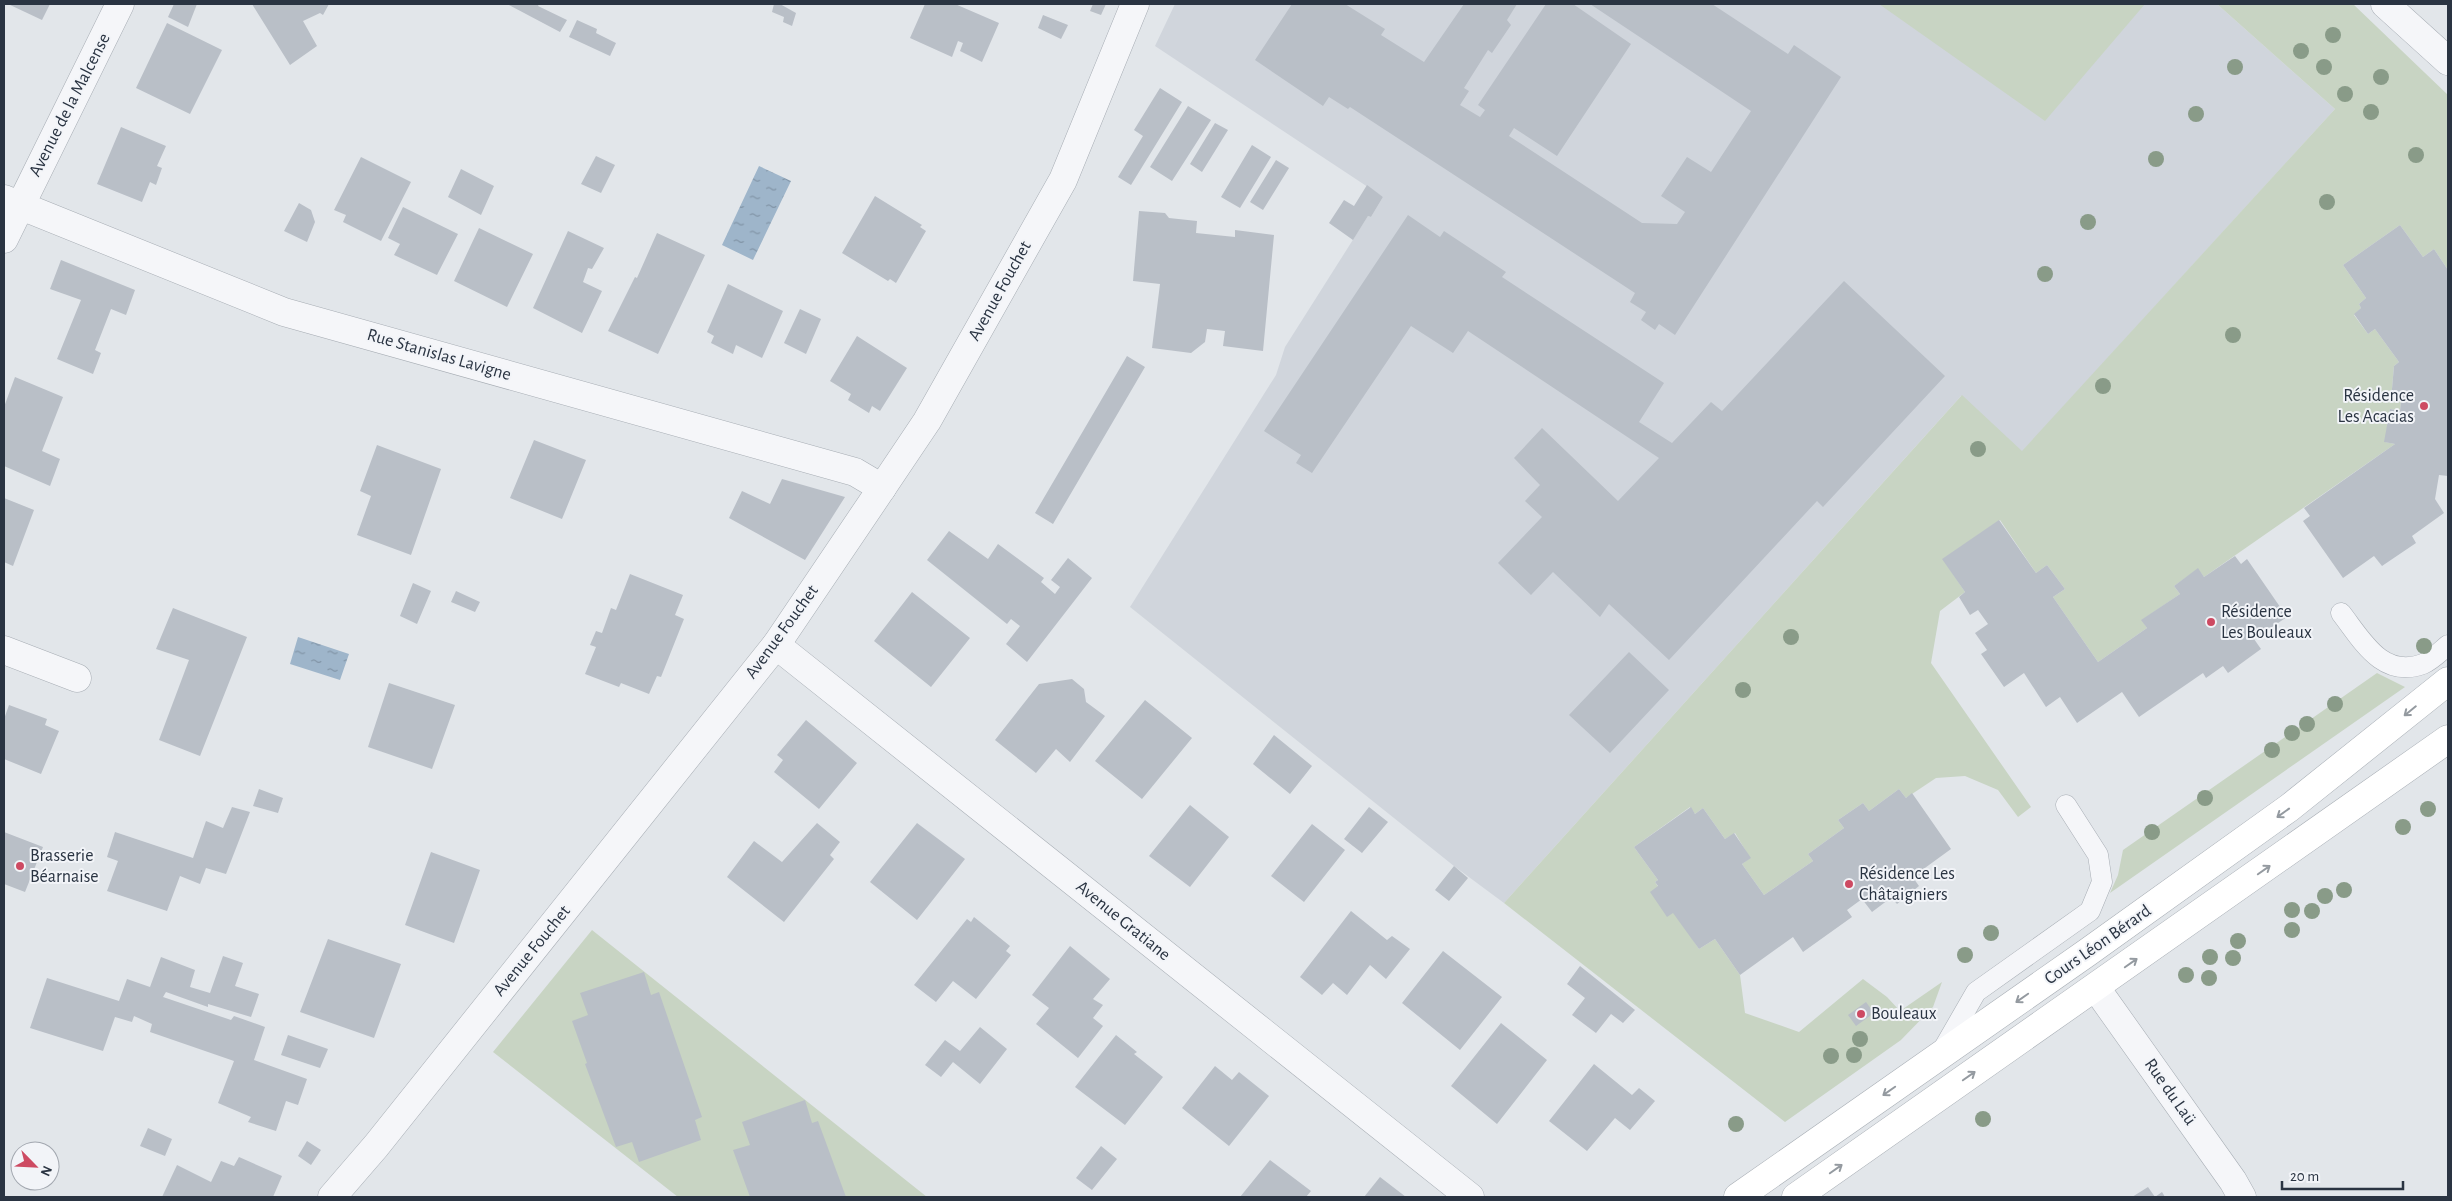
<svg xmlns="http://www.w3.org/2000/svg" width="2452" height="1201" font-family="'Alegreya Sans',sans-serif">
  <defs>
    <pattern id="water-ripples" width="26" height="14" patternUnits="userSpaceOnUse" patternTransform="scale(1.25)"><rect width="26" height="14" fill="#9eb5ca"/><path d="M2 4q2-2 4 0t4 0M15 11q2-2 4 0t4 0" fill="none" stroke="#8194a6"/></pattern>
  </defs>
  <rect width="100%" height="100%" fill="#e2e6ea"/>
  <path fill="#d0d5dc" d="M1175 4H2217L2335 109 2022 452 1961 396 1504 903 1454 866 1130 607 1276 375 1285 347 1368 216 1371 217 1383 197 1155 46Z"/>
  <path fill="#c8d4c3" d="M1879 4H2145L2045 121Z
    M2217 4H2353L2448 95V270L2434 249 2423 257 2400 225 2343 265 2366 298 2359 304 2361 308 2354 315 2368 334 2375 329 2399 362 2394 366 2391 400 2401 401 2400 411 2390 409 2385 442 2395 444 2204 577 2198 569 2174 586 2180 594 2142 620 2147 628 2098 662 2053 597 2065 589 2047 565 2036 573 2000 520 1943 559 1965 592 1940 611 1931 663 2031 807 2018 817 1998 790 1965 776 1936 778 1906 798 1899 789 1869 811 1863 803 1838 820 1844 828 1808 854 1813 861 1764 895 1742 864 1750 858 1735 833 1725 839 1703 808 1695 814 1690 807 1634 847 1658 880 1655 882 1699 949 1715 939 1740 975 1745 1013 1799 1032 1863 979 1887 997 1900 1011 1942 982 1933 1007 1901 1040 1785 1122 1504 903 1962 395 2022 451 2335 109Z
    M2377 673 2405 687 2110 893 2118 875 2123 850Z
    M592 930 927 1197H678L493 1052Z"/>
  <path fill="url(#water-ripples)" d="M759 166 791 181 753 260 722 245Z
    M298 637 349 654 340 680 290 664Z"/>
  <path fill="#b9bfc7" d="M8 4H50L42 20Z
    M174 4H197L188 27 168 17Z
    M252 4H329L323 15 320 13 303 21 317 46 290 65Z
    M507 4H539L538 6 567 20 560 32Z
    M774 4H780L796 13 792 26 783 22 784 17 772 12Z
    M925 4H955L999 23 982 62 960 51 963 43 958 41 952 57 910 38Z
    M1093 4H1106L1101 15 1090 11Z
    M1292 4H1345L1385 29 1381 35 1424 62 1464 4H1517L1507 20 1511 25 1492 53 1488 50 1464 88 1469 91 1460 105 1480 117 1485 110 1478 105 1546 4H1573L1631 44 1557 156 1514 128 1509 136 1642 223 1677 224 1685 212 1661 196 1687 157 1711 172 1751 111 1590 4H1712L1788 54 1794 45 1841 77 1675 335 1659 324 1655 330 1641 320 1646 312 1630 302 1635 293 1350 107 1348 109 1329 97 1323 106 1255 60Z
    M1043 15 1068 25 1061 39 1038 28Z
    M577 20 597 29 596 33 616 43 610 56 569 37Z
    M167 23 222 50 190 114 136 88Z
    M1160 88 1182 102 1131 185 1118 177 1143 136 1134 130Z
    M1188 106 1211 120 1172 181 1150 167Z
    M1215 123 1228 130 1202 172 1190 164Z
    M121 127 166 146 157 166 162 168 156 185 150 182 142 202 97 184Z
    M1252 145 1271 157 1240 208 1221 197Z
    M596 156 615 165 601 193 581 184Z
    M361 157 411 182 381 241 343 222 346 215 334 210Z
    M1276 160 1289 168 1263 210 1250 202Z
    M461 169 494 186 481 215 448 197Z
    M1367 185 1383 197 1371 217 1368 216 1353 240 1329 223 1344 200 1354 206Z
    M875 196 922 225 920 227 926 231 896 283 890 279 888 281 842 253Z
    M299 203 311 210 315 222 307 242 284 231Z
    M403 207 458 234 437 275 394 255 400 244 388 238Z
    M1139 211 1165 213 1169 218 1197 221 1196 233 1235 237V230L1274 235 1263 351 1223 346 1225 331 1207 329 1205 342 1191 353 1152 348 1160 284 1133 281Z
    M1408 215 1440 237 1444 231 1506 272 1502 277 1664 383 1639 422 1672 443 1711 402 1722 411 1844 281 1945 376 1823 507 1817 501 1669 660 1609 604 1600 617 1553 572 1531 595 1498 563 1542 517 1525 501 1540 485 1514 458 1542 428 1618 501 1659 458 1468 331 1453 353 1411 326 1312 473 1296 463 1301 455 1264 431Z
    M2400 225 2423 257 2434 249 2448 270V476L2439 475 2435 499 2444 513 2412 536 2416 543 2382 566 2374 556 2343 578 2303 521 2310 516 2304 508 2395 444 2384 442 2390 409 2400 411 2401 401 2391 400 2394 366 2399 362 2375 329 2368 334 2354 314 2361 308 2359 304 2366 298 2343 265Z
    M479 228 533 254 507 307 454 281Z
    M568 231 604 248 592 269 588 268 583 282 602 291 582 333 533 308Z
    M657 233 705 255 658 354 608 331 635 277 637 278Z
    M61 260 135 290 126 315 111 309 95 350 101 353 93 374 57 359 81 300 50 289Z
    M728 284 783 311 762 358 736 345 733 354 711 343 714 336 707 332Z
    M800 309 821 319 806 354 784 343Z
    M857 336 907 368 880 411 872 406 869 413 848 400 851 394 830 381Z
    M1127 356 1145 367 1053 524 1035 513Z
    M15 377 63 397 42 451 60 459 50 486 4 466V407Z
    M534 440 586 460 562 519 510 498Z
    M377 445 441 469 411 555 357 535 371 496 360 491Z
    M782 479 845 497 805 560 729 518 742 491 770 504Z
    M4 498 34 510 13 566 4 562Z
    M1999 520 2036 573 2047 565 2065 589 2053 597 2098 662 2147 628 2141 620 2180 594 2174 586 2198 568 2204 577 2235 556 2241 564 2247 559 2287 617 2254 639 2261 649 2228 673 2223 666 2206 678 2203 673 2139 717 2122 692 2077 723 2060 697 2046 707 2024 673 2004 687 1981 654 1987 650 1975 633 1988 624 1978 610 1970 615 1959 597 1965 592 1942 559Z
    M949 531 988 559 998 544 1044 578 1041 582 1055 594 1060 587 1051 580 1068 558 1092 578 1027 662 1006 644 1020 626 1011 619 1007 624 927 560Z
    M630 574 683 595 675 615 684 619 661 677 657 676 649 694 621 683 619 687 585 674 596 647 590 645 596 631 602 633 611 608 616 610Z
    M413 583 431 591 417 624 400 616Z
    M456 591 480 602 475 612 451 602Z
    M912 592 970 638 931 687 874 641Z
    M173 608 247 637 200 756 159 740 189 660 156 649Z
    M1629 652 1669 690 1610 753 1569 715Z
    M1072 679 1084 689 1086 702 1105 716 1070 762 1056 749 1036 773 995 740 1039 684Z
    M389 683 455 705 432 769 368 747Z
    M1145 700 1192 738 1142 799 1095 761Z
    M9 705 47 719 45 725 59 731 41 774 4 759V719Z
    M806 720 857 763 819 809 774 772 783 760 777 755Z
    M1274 735 1312 766 1290 794 1253 764Z
    M259 789 283 798 278 813 253 806Z
    M1899 789 1906 798 1912 793 1951 849 1918 873 1920 875 1914 879 1919 886 1897 904 1890 896 1887 898 1888 900 1872 912 1862 899 1847 910 1852 917 1803 952 1793 937 1740 975 1715 939 1699 949 1673 913 1667 917 1650 892 1658 886 1655 882 1658 880 1634 847 1691 807 1695 814 1703 808 1725 839 1734 833 1751 858 1742 864 1764 895 1813 861 1808 854 1844 828 1838 820 1863 803 1869 811Z
    M1190 805 1229 837 1190 887 1149 856Z
    M232 807 250 812 226 874 206 868 200 884 180 876 167 911 107 891 118 861 107 857 115 832 193 858 206 821 223 828Z
    M1369 807 1388 822 1362 853 1344 839Z
    M817 823 840 842 830 855 834 859 784 922 727 877 754 841 782 862Z
    M917 823 965 859 917 920 870 882Z
    M1312 824 1345 850 1304 902 1271 876Z
    M4 832 43 847 25 892 4 884Z
    M431 852 480 870 454 943 405 925Z
    M1454 866 1468 878 1449 901 1435 890Z
    M1351 911 1387 940 1392 936 1410 949 1386 979 1370 965 1347 995 1333 983 1322 995 1300 977Z
    M974 917 1010 946 1006 951 1011 955 976 999 953 981 936 1002 914 985 967 919 971 922Z
    M328 939 401 964 374 1038 300 1012Z
    M1070 946 1110 979 1093 999 1103 1005 1093 1018 1103 1026 1078 1058 1036 1024 1049 1008 1032 995Z
    M1443 951 1502 997 1460 1050 1402 1003Z
    M223 956 243 963 235 986 259 994 251 1017 208 1004V1007L166 992 163 997 231 1020 234 1016 265 1027 254 1060 307 1079 298 1105 286 1101 276 1131 248 1122 251 1117 218 1103 234 1061 150 1032 152 1024 134 1016 132 1022 115 1017 103 1051 30 1028 47 978 119 1001 127 979 150 987 161 957 195 970 190 987 210 993Z
    M1580 966 1635 1010 1623 1023 1611 1014 1596 1033 1572 1015 1585 998 1567 984Z
    M644 972 651 995 659 992 702 1117 695 1120 701 1140 639 1162 632 1142 616 1147 585 1064 587 1063 572 1021 588 1015 580 993Z
    M1866 1002 1874 1013 1856 1026 1848 1015Z
    M1501 1023 1547 1060 1497 1124 1451 1086Z
    M980 1027 1007 1049 980 1084 953 1062 941 1077 925 1065 945 1040 960 1051Z
    M288 1035 328 1049 320 1068 281 1055Z
    M1116 1035 1137 1052 1134 1054 1163 1077 1125 1125 1075 1087Z
    M1594 1064 1632 1095 1639 1088 1655 1101 1630 1130 1615 1118 1587 1151 1549 1121Z
    M1215 1066 1232 1080 1239 1072 1269 1096 1229 1146 1182 1108Z
    M805 1100 812 1123 818 1121 846 1197H750L733 1150 750 1145 742 1122Z
    M148 1128 172 1139 165 1156 140 1146Z
    M307 1141 321 1150 311 1165 298 1156Z
    M1101 1146 1117 1159 1092 1190 1076 1178Z
    M239 1157 282 1176 273 1197H162L177 1165 211 1182 221 1161 234 1166Z
    M1270 1160 1311 1191 1306 1197H1240Z
    M1380 1177 1406 1197H1364Z
    M2148 1187 2155 1197 2162 1192 2165 1197H2132Z"/>
  <g fill="none" stroke-linecap="round" stroke-linejoin="round">
    <defs>
      <path id="service" d="M2341 613C2362 640 2382 679 2423 664 2432 660 2441 651 2448 645
        M1942 1051 1976 992 2090 911 2102 882 2098 855 2066 805"/>
      <path id="minor" d="M2385 4 2448 61
        M4 199 284 312 855 472 882 488
        M4 239 120 4
        M776 645 1470 1197
        M4 650 77 678
        M2096 988 2233 1181 2242 1197"/>
      <path id="tertiary" d="M332 1197 376 1146 776 645 882 488 927 421 1063 180 1135 4"/>
      <path id="secondary" d="M1738 1197 2088 952 2289 808 2448 681
        M1796 1197 2448 739"/>
    </defs>
    <use href="#service" stroke="#a7adb4" stroke-width="21"/>
    <use href="#minor" stroke="#a7adb4" stroke-width="29"/>
    <use href="#tertiary" stroke="#a7adb4" stroke-width="29"/>
    <use href="#secondary" stroke="#a7adb4" stroke-width="29"/>
    <use href="#service" stroke="#f5f6f9" stroke-width="20"/>
    <use href="#minor" stroke="#f5f6f9" stroke-width="28"/>
    <use href="#tertiary" stroke="#f5f6f9" stroke-width="28"/>
    <use href="#secondary" stroke="#fff" stroke-width="28"/>
  </g>
  <g fill="#899b88">
    <circle cx="2333" cy="35" r="8"/>
    <circle cx="2301" cy="51" r="8"/>
    <circle cx="2235" cy="67" r="8"/>
    <circle cx="2324" cy="67" r="8"/>
    <circle cx="2381" cy="77" r="8"/>
    <circle cx="2345" cy="94" r="8"/>
    <circle cx="2371" cy="112" r="8"/>
    <circle cx="2196" cy="114" r="8"/>
    <circle cx="2416" cy="155" r="8"/>
    <circle cx="2156" cy="159" r="8"/>
    <circle cx="2327" cy="202" r="8"/>
    <circle cx="2088" cy="222" r="8"/>
    <circle cx="2045" cy="274" r="8"/>
    <circle cx="2233" cy="335" r="8"/>
    <circle cx="2103" cy="386" r="8"/>
    <circle cx="1978" cy="449" r="8"/>
    <circle cx="1791" cy="637" r="8"/>
    <circle cx="2424" cy="646" r="8"/>
    <circle cx="1743" cy="690" r="8"/>
    <circle cx="2335" cy="704" r="8"/>
    <circle cx="2307" cy="724" r="8"/>
    <circle cx="2292" cy="733" r="8"/>
    <circle cx="2272" cy="750" r="8"/>
    <circle cx="2205" cy="798" r="8"/>
    <circle cx="2428" cy="809" r="8"/>
    <circle cx="2403" cy="827" r="8"/>
    <circle cx="2152" cy="832" r="8"/>
    <circle cx="2344" cy="890" r="8"/>
    <circle cx="2325" cy="896" r="8"/>
    <circle cx="2292" cy="910" r="8"/>
    <circle cx="2312" cy="911" r="8"/>
    <circle cx="2292" cy="930" r="8"/>
    <circle cx="1991" cy="933" r="8"/>
    <circle cx="2238" cy="941" r="8"/>
    <circle cx="1965" cy="955" r="8"/>
    <circle cx="2210" cy="957" r="8"/>
    <circle cx="2233" cy="958" r="8"/>
    <circle cx="2186" cy="975" r="8"/>
    <circle cx="2209" cy="978" r="8"/>
    <circle cx="1860" cy="1039" r="8"/>
    <circle cx="1854" cy="1055" r="8"/>
    <circle cx="1831" cy="1056" r="8"/>
    <circle cx="1983" cy="1119" r="8"/>
    <circle cx="1736" cy="1124" r="8"/>
  </g>
  <defs><path id="oneway-shaft" d="M-6 0H5M1.5-3L5.5 0L1.5 3" fill="none" stroke-width="1.6" stroke-linecap="round" stroke-linejoin="round" transform="scale(1.25)"/></defs>
  <g stroke="#949aa0">
    <use href="#oneway-shaft" transform="translate(2410 711) rotate(141)"/>
    <use href="#oneway-shaft" transform="translate(2283 813) rotate(144)"/>
    <use href="#oneway-shaft" transform="translate(2264 870) rotate(-35)"/>
    <use href="#oneway-shaft" transform="translate(2131 963) rotate(-35)"/>
    <use href="#oneway-shaft" transform="translate(2022 998) rotate(145)"/>
    <use href="#oneway-shaft" transform="translate(1969 1076) rotate(-35)"/>
    <use href="#oneway-shaft" transform="translate(1889 1091) rotate(145)"/>
    <use href="#oneway-shaft" transform="translate(1836 1169) rotate(-35)"/>
  </g>
  <g fill="#cd4a62" stroke="#f2f4f8" stroke-width="2">
    <circle cx="2424" cy="406" r="5"/>
    <circle cx="2211" cy="622" r="5"/>
    <circle cx="20" cy="866" r="5"/>
    <circle cx="1849" cy="884" r="5"/>
    <circle cx="1861" cy="1014" r="5"/>
  </g>
  <g text-anchor="middle" dominant-baseline="central" stroke-width="4" stroke-linejoin="round" paint-order="stroke">
    <g font-size="18" fill="#2a3442" stroke="#f2f4f8">
      <text transform="translate(70 105) rotate(-63)">Avenue de la Malcense</text>
      <text transform="translate(1000 291) rotate(-61)">Avenue Fouchet</text>
      <text transform="translate(439 355) rotate(16)">Rue Stanislas Lavigne</text>
      <text transform="translate(782 632) rotate(-54)">Avenue Fouchet</text>
      <text transform="translate(1123 921) rotate(39)">Avenue Gratiane</text>
      <text transform="translate(2098 945) rotate(-35)">Cours Léon Bérard</text>
      <text transform="translate(532 951) rotate(-51)">Avenue Fouchet</text>
      <text transform="translate(2170 1092) rotate(55)">Rue du Laü</text>
    </g>
    <g font-size="18" fill="#2a3442" stroke="#f2f4f8" text-anchor="start">
      <text x="2414" y="396" text-anchor="end">Résidence<tspan x="2414" dy="21">Les Acacias</tspan></text>
      <text x="2221" y="612">Résidence<tspan x="2221" dy="21">Les Bouleaux</tspan></text>
      <text x="30" y="856">Brasserie<tspan x="30" dy="21">Béarnaise</tspan></text>
      <text x="1859" y="874">Résidence Les<tspan x="1859" dy="21">Châtaigniers</tspan></text>
      <text x="1871" y="1014">Bouleaux</text>
    </g>
  </g>
  <rect width="2452" height="1201" fill="none" stroke="#2a3442" stroke-width="10"/>
  <g transform="translate(35 1166) rotate(114)"><circle r="24" fill="#f2f4f8" stroke="#a2a7af"/>
  <path d="M0-4L9 19L0 12L-9 19Z" fill="#cd4a62"/>
  <text y="-8" font-size="14" font-weight="bold" text-anchor="middle" fill="#2a3442">N</text>
  </g>
  <path d="M2282 1181v8h121v-8" fill="none" stroke="#2a3442" stroke-width="2.5"/>
  <text x="2290" y="1181" font-size="15" fill="#2a3442" stroke="#f2f4f8" stroke-width="4" paint-order="stroke">20 m</text>
</svg>
